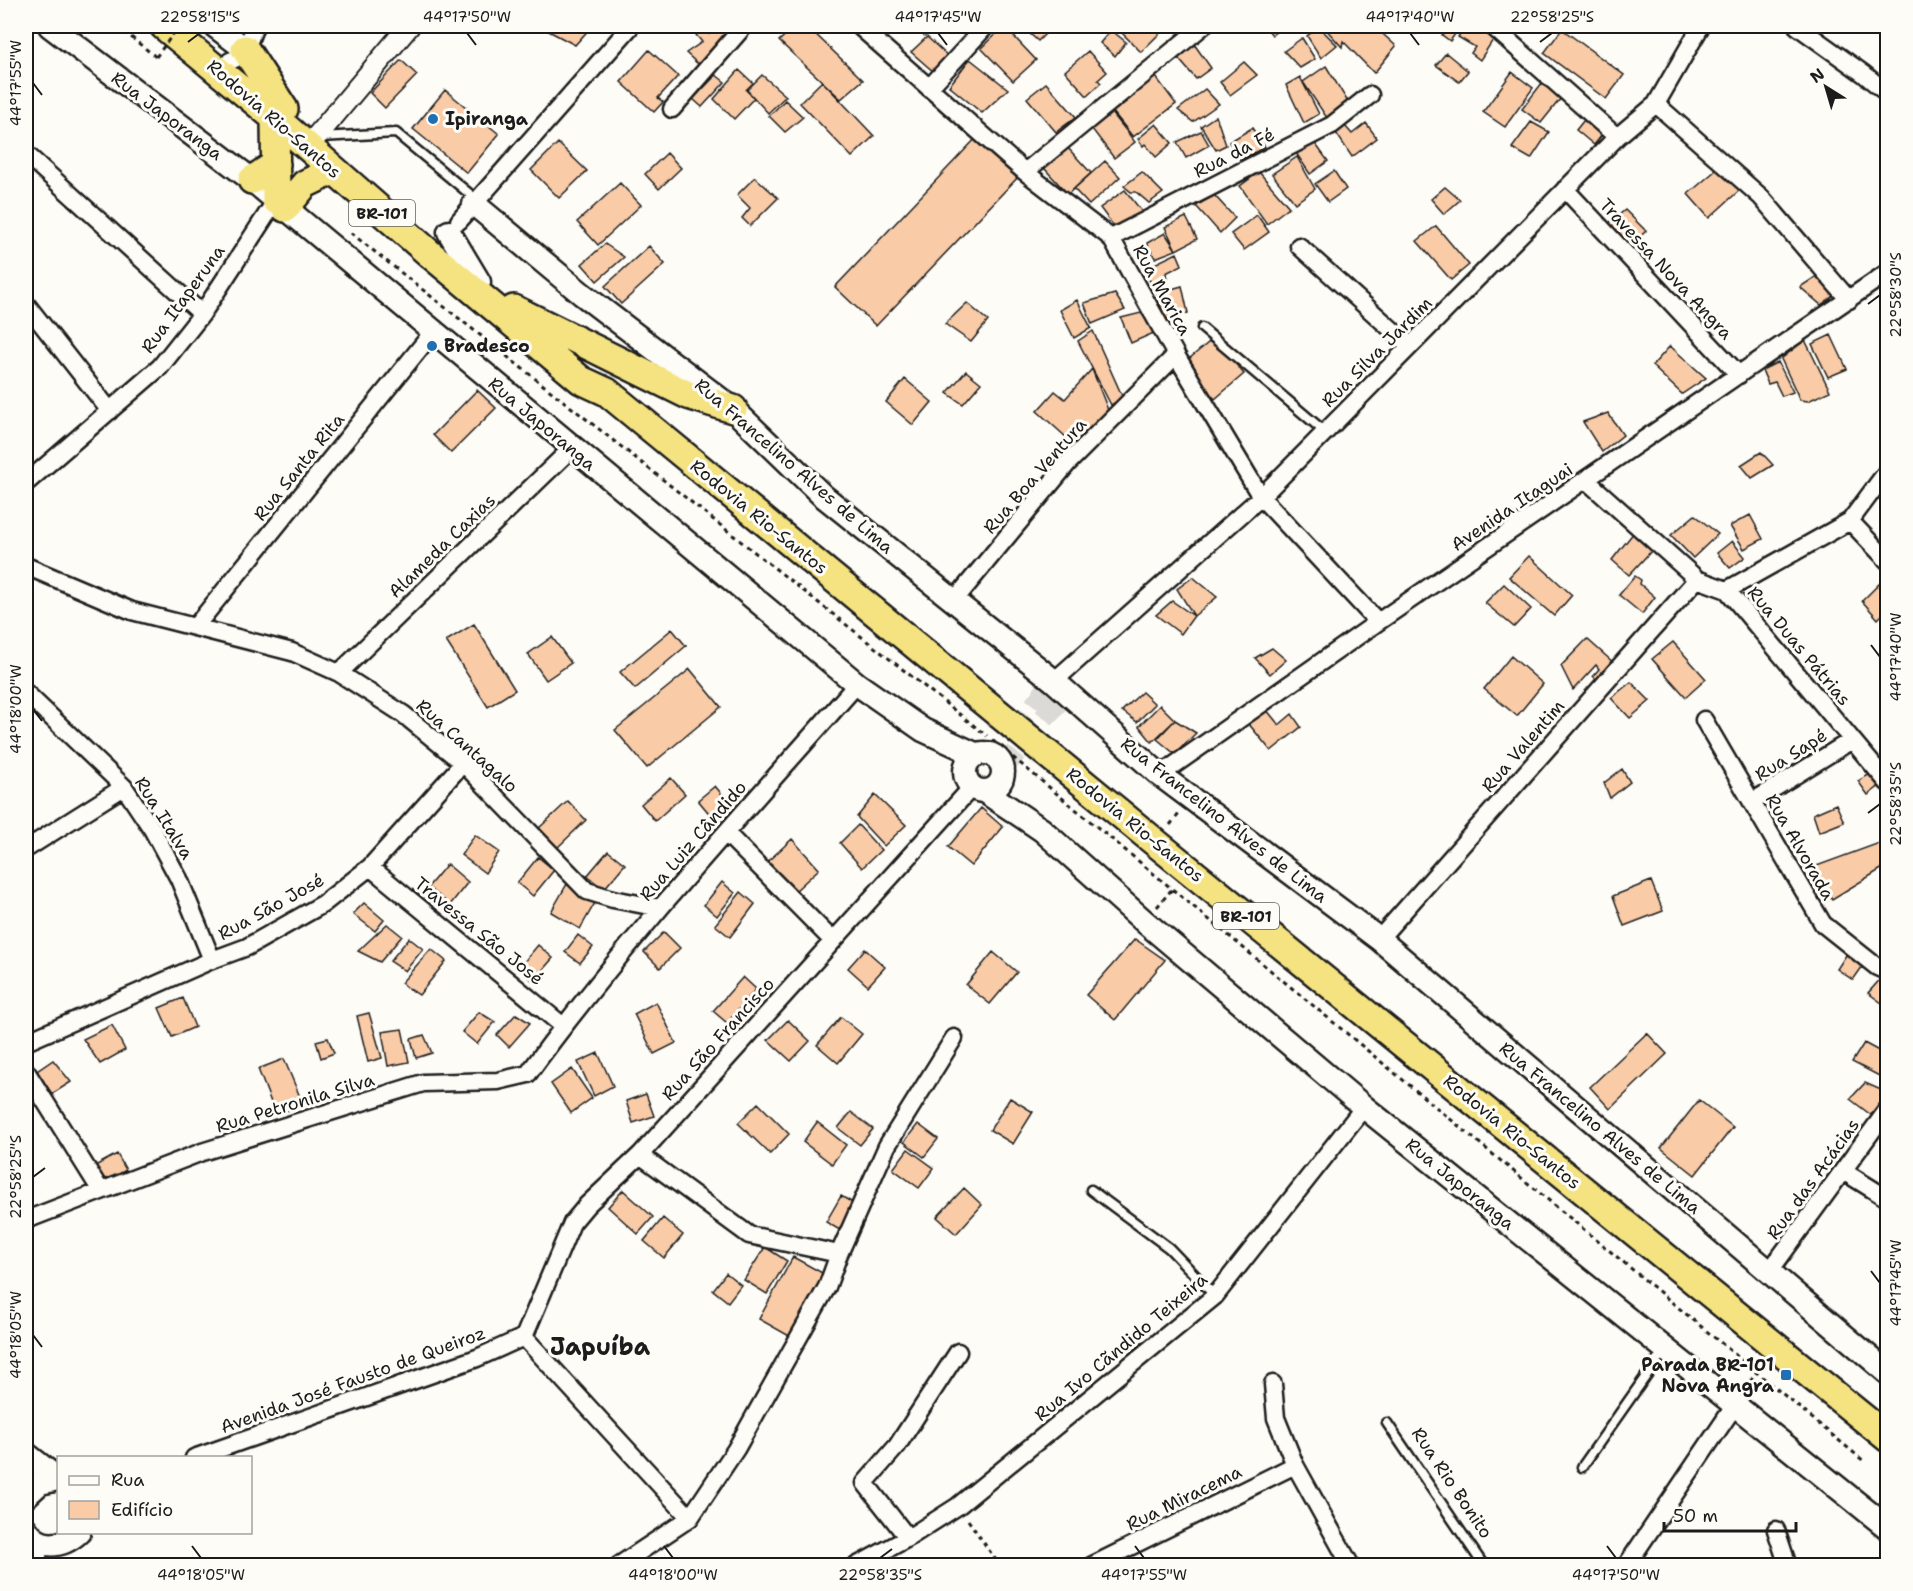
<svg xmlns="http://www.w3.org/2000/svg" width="1913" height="1591" font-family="'Shantell Sans',sans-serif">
  <rect width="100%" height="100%" fill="#fdfcf7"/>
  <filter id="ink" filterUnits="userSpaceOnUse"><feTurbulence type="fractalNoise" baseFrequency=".0167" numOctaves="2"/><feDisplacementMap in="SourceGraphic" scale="12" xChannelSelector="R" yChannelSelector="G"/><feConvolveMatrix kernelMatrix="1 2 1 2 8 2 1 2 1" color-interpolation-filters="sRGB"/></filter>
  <g filter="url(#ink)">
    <path fill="#f9cba7" stroke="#1c1c1c" stroke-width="1.5" d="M548 26H592L575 45 545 29Z
      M795 26H807L863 80 841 99 779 41Z
      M909 26H934L925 36Z
      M953 26H972L964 35Z
      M1004 26 1036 60 1013 81 981 48Z
      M1021 26H1053L1038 41Z
      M1117 26H1158L1163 30 1141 52 1116 27Z
      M1265 26H1283L1272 35Z
      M1323 26H1374L1396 46 1374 73 1343 41 1342 47Z
      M1403 26H1424L1416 34Z
      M1444 26H1461L1450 41 1442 35 1447 28Z
      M1465 26H1481L1495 37 1480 60 1471 53 1475 47 1458 37Z
      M717 27 727 35 698 64 686 53 702 42 696 35 703 30 709 34Z
      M1319 27 1337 45 1321 58 1307 36Z
      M1562 29 1624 75 1606 99 1544 53Z
      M1111 30 1126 42 1115 56 1100 43Z
      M927 37 949 57 935 73 911 52Z
      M1302 38 1315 59 1300 68 1284 51Z
      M1194 44 1211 68 1196 79 1177 57Z
      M649 50 678 76 658 98 663 102 654 112 621 82Z
      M1088 51 1107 72 1098 80 1101 83 1087 96 1065 71Z
      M1446 53 1468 71 1459 82 1436 65Z
      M970 59 1008 89 982 113 949 86Z
      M401 60 417 75 385 108 370 93Z
      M1244 62 1257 75 1230 95 1220 82Z
      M1326 66 1348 102 1327 118 1303 82Z
      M739 70 753 83 746 90 754 98 734 119 714 99Z
      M1512 72 1533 88 1505 127 1483 112Z
      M1153 73 1176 104 1133 137 1113 112 1130 99 1126 94Z
      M716 75 725 82 702 107 693 99Z
      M762 75 786 96 768 113 747 90Z
      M1300 77 1319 114 1304 123 1286 85Z
      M822 81 874 136 852 157 800 103Z
      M1046 83 1076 117 1056 132 1027 98Z
      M1542 83 1561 98 1541 123 1522 109Z
      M1205 89 1219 104 1193 122 1178 110Z
      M445 90 499 134 467 173 413 129Z
      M785 100 803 117 785 132 769 116Z
      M1112 113 1135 142 1114 158 1092 129Z
      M1588 115 1606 130 1594 145 1576 130Z
      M1216 116 1226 145 1216 150 1201 126Z
      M1531 122 1549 132 1531 159 1512 148Z
      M1366 123 1377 138 1352 157 1336 133 1345 126 1352 134Z
      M1156 124 1172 143 1156 157 1145 144 1143 146 1138 139Z
      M1252 128 1265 147 1240 160 1229 142Z
      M1201 131 1209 145 1186 158 1177 142Z
      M978 136 1020 175 876 326 835 287Z
      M1314 142 1328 161 1310 174 1296 153Z
      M558 143 587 171 559 198 531 170Z
      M1066 146 1091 173 1068 194 1044 168Z
      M667 153 681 168 659 189 645 174Z
      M1297 157 1315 189 1295 203 1272 174Z
      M1105 161 1120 177 1089 205 1074 189Z
      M1722 165 1743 187 1709 218 1688 194Z
      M1334 171 1346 189 1328 202 1315 184Z
      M1142 172 1163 193 1149 203 1136 192H1131L1124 186Z
      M1259 172 1289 207 1267 224 1240 186Z
      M755 177 778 198 750 226 742 218 750 208 737 195Z
      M620 183 641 205 598 245 577 222Z
      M1445 187 1460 200 1444 214 1431 199Z
      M1125 190 1143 213 1115 228 1100 208Z
      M1214 195 1235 218 1220 233 1196 206Z
      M1625 210 1646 231 1629 247 1608 224Z
      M1257 215 1269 232 1244 250 1231 234Z
      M1186 217 1197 239 1176 250 1165 227Z
      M1436 226 1469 265 1451 280 1417 241Z
      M1165 233 1176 250 1155 258 1147 243Z
      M605 244 624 257 597 281 582 264Z
      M649 246 665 264 621 304 605 286Z
      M1177 253 1182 265 1166 273 1168 285 1154 289 1144 269Z
      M1820 274 1837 293 1821 305 1800 287Z
      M1182 286 1188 313 1165 320 1157 293Z
      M1115 294 1125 310 1092 324 1084 303Z
      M1077 300 1091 328 1074 338 1060 310Z
      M967 303 988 321 971 342 945 324Z
      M1141 313 1156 332 1131 343 1121 318Z
      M1093 331 1123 398 1111 405 1078 341Z
      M1831 335 1847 369 1828 377 1812 344Z
      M1214 338 1244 374 1215 399 1184 363Z
      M1805 340 1830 391 1808 401 1800 400 1781 359Z
      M1670 346 1706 378 1682 394 1652 366Z
      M1778 362 1793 392 1782 396 1775 382 1768 384 1762 370Z
      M1092 369 1108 410 1076 446 1037 411 1055 391 1065 399Z
      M966 371 981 383 963 404 947 393Z
      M905 379 932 402 913 425 886 402Z
      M477 390 496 408 451 453 433 435Z
      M1608 413 1623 435 1602 452 1583 422Z
      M1761 452 1773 465 1752 478 1741 465Z
      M1695 515 1718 534 1693 558 1671 535Z
      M1750 515 1763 539 1744 549 1730 526Z
      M1634 532 1653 549 1629 575 1612 560Z
      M1732 541 1745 557 1730 568 1717 553Z
      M1529 556 1572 595 1554 616 1509 577Z
      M1888 575V609L1878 619 1862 601Z
      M1635 576 1641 580 1640 584 1655 597 1642 614 1619 595Z
      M1193 577 1217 597 1194 616 1177 589Z
      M1504 584 1531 609 1514 627 1485 603Z
      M1172 601 1194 616 1181 634 1156 615Z
      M474 624 515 690 488 707 446 641Z
      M672 629 686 646 635 689 620 672Z
      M552 637 571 663 546 680 528 654Z
      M1587 639 1615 664 1598 681 1593 676 1599 669 1596 665 1573 690 1561 666Z
      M1673 642 1706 679 1686 697 1652 659Z
      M1272 648 1286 660 1270 674 1255 658Z
      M1511 656 1543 684 1517 716 1484 689Z
      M690 669 721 707 647 768 615 730Z
      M1631 682 1650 701 1630 718 1611 698Z
      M1142 692 1155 704 1137 722 1122 711Z
      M1160 705 1175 720 1152 742 1139 726Z
      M1266 709 1279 725 1292 714 1301 727 1271 751 1248 723Z
      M1175 720 1196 733 1175 754 1157 739Z
      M1622 769 1630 782 1610 798 1604 783Z
      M1872 773 1881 785 1868 795 1858 781Z
      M671 778 685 794 655 821 641 804Z
      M715 786 734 809 717 823 698 800Z
      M875 795 906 825 884 846 857 817Z
      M568 801 586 820 557 848 539 828Z
      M1836 804 1844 822 1819 832 1813 814Z
      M981 808 1003 827 971 866 948 847Z
      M858 825 881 850 862 868 840 843Z
      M475 835 499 852 485 873 461 855Z
      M792 839 819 869 794 892 767 862Z
      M1882 842 1888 847V865L1832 899 1811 868Z
      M608 851 625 864 604 889 587 876Z
      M538 857 554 870 533 896 517 883Z
      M447 864 468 882 450 905 428 887Z
      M1651 881 1663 911 1624 926 1613 896Z
      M722 882 735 893 717 916 704 905Z
      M567 884 596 901 580 929 551 912Z
      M741 892 755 904 730 937 715 925Z
      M364 903 384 920 375 931 353 914Z
      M387 924 402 936 380 962 358 951Z
      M664 932 680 948 660 968 644 952Z
      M578 935 593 947 580 963 565 952Z
      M409 938 423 949 405 971 390 961Z
      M1135 939 1165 960 1115 1020 1086 995Z
      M538 945 553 958 533 981 519 968Z
      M431 949 446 961 419 995 401 983Z
      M865 949 885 967 868 986 848 968Z
      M993 952 1017 972 990 1004 966 985Z
      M1848 952 1865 963 1853 980 1837 969Z
      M1885 974 1888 976V996L1882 1003 1868 993Z
      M743 977 756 989 727 1023 713 1011Z
      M183 998 195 1027 172 1037 159 1008Z
      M656 1002 676 1043 654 1054 634 1014Z
      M479 1012 495 1022 477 1044 462 1032Z
      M369 1013 382 1058 368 1062 357 1016Z
      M516 1014 530 1023 509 1047 497 1035Z
      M841 1017 862 1034 838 1063 817 1045Z
      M788 1020 810 1041 791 1061 768 1040Z
      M112 1025 125 1050 100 1064 83 1039Z
      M402 1029 409 1062 388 1066 382 1032Z
      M1647 1033 1667 1054 1610 1109 1590 1087Z
      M424 1035 432 1053 416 1058 411 1039Z
      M328 1038 334 1053 321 1058 316 1041Z
      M1864 1043 1888 1056V1073L1885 1079 1852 1062Z
      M598 1053 613 1086 594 1096 578 1062Z
      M284 1059 303 1104 276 1115 258 1069Z
      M53 1060 71 1082 52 1094 37 1071Z
      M572 1069 592 1098 571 1113 551 1084Z
      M1865 1083 1888 1093 1871 1115 1850 1099Z
      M646 1094 654 1116 633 1123 626 1101Z
      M1010 1098 1033 1112 1013 1144 990 1130Z
      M1699 1100 1733 1127 1695 1175 1661 1148Z
      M758 1103 789 1134 770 1154 738 1123Z
      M851 1112 873 1129 860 1145 838 1128Z
      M817 1122 846 1145 832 1164 803 1142Z
      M918 1124 938 1139 924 1157 904 1142Z
      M908 1149 934 1168 919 1188 893 1169Z
      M117 1154 126 1170 104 1183 95 1166Z
      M964 1188 982 1205 956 1234 937 1217Z
      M623 1190 653 1217 638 1234 608 1207Z
      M841 1196 858 1206 843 1232 826 1222Z
      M663 1218 683 1235 664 1258 644 1241Z
      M765 1247 787 1261 767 1294 744 1280Z
      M793 1257 826 1275 791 1337 759 1319Z
      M726 1273 741 1285 728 1302 713 1290Z"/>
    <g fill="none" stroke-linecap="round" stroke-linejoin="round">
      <path stroke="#dbdad6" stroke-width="22" stroke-dasharray="22 11" stroke-linecap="butt" d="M1014 732 1054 681
        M1002 769 1066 692"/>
      <defs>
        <path id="service" d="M320 137 396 133 477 200
          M1202 328 1325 432
          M1091 1190 1169 1248 1215 1296
          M1387 1423 1484 1566
          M1582 1467 1665 1349"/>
        <path id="minor" d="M859 26 1025 172 1111 238 1176 355 1261 497 1378 622
          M1492 26 1617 137
          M1797 26 1864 74 1888 94
          M230 61C246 56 249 40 255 26
          M929 88 986 26
          M1656 104 1761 197 1849 300
          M672 109 744 26
          M26 154 202 314
          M1025 172 1203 26
          M1565 189 1739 375
          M459 221 631 26
          M1111 238 1332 125 1370 95
          M1299 246 1410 346
          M26 304 110 411
          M1586 480 1697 579 1727 590 1888 783
          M26 483 160 367 202 314 276 200
          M1850 521 1888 561
          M26 566 132 611 292 652 339 673 403 714 463 763 587 891 613 899 660 908
          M1727 590 1850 521 1888 470
          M953 602 1068 463 1176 355
          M195 627 433 332
          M339 673 572 448
          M1054 681 1261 497 1617 137 1656 104 1701 26
          M26 693 124 787 152 829 179 879 212 960
          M1704 720 1823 924 1877 967 1888 972
          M1160 775 1378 622 1888 272
          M1752 802 1852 740
          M726 833 833 941
          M26 849 124 787
          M370 867 563 1026
          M1379 939 1697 579
          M26 1042 212 960 247 947 323 904 370 867 463 763
          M26 1071 101 1191
          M640 1155 749 1235 839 1254
          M1843 1171 1888 1199
          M26 1220 202 1152 423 1083 498 1081 528 1074C628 937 745 812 857 684
          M1769 1272 1888 1109
          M524 1337 572 1223 587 1205 640 1155 972 787
          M524 1337 690 1518
          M1273 1384 1276 1418 1295 1465 1351 1566
          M194 1458 477 1358 524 1337
          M1776 1530 1788 1566
          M908 1538 865 1483 897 1446 958 1352
          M618 1566 690 1518 736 1449 827 1287 839 1254 887 1146 954 1038
          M856 1566 908 1538 958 1506 1215 1296 1364 1107
          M1091 1566 1295 1465
          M1626 1566 1735 1405"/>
        <path id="tertiary" d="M316 137 409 26"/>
        <path id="secondary" d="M50 26 252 180 857 684 923 730 977 755
          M215 26 245 49
          M474 204 582 294 733 409 822 495 1054 681 1160 775 1379 939 1888 1373
          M449 232 479 282
          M965 772a19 19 0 1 1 38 0a19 19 0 1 1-38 0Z
          M984 791 1042 830 1145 922 1364 1107 1888 1528
          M26 1454 58 1479
          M26 1496 40 1483 58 1479
          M26 1529C39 1550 62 1548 79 1532
          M29 1534 37 1566"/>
        <path id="trunk" d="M164 26 275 118 430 254 581 380 607 392 1156 843 1888 1438
          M245 49 284 109
          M275 118 276 200
          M252 180 276 164
          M285 208 305 184 334 170
          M514 309 688 395 733 409"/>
      </defs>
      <use href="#service" stroke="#1c1c1c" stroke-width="13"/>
      <use href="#minor" stroke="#1c1c1c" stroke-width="21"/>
      <use href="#tertiary" stroke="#1c1c1c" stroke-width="24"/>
      <use href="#secondary" stroke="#1c1c1c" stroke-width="27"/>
      <use href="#trunk" stroke="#1c1c1c" stroke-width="32"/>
      <path stroke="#1c1c1c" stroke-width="3" stroke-dasharray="4.5 4.5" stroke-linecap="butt" d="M117 26 156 57
        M351 233 987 736
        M992 740 1865 1462
        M1170 825 1179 814
        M1157 907 1172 889
        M1746 1389 1762 1364
        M968 1520 1000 1566"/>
      <use href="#service" stroke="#fdfcf7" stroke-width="8"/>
      <use href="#minor" stroke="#fdfcf7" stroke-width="16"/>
      <use href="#tertiary" stroke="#fdfcf7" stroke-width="20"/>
      <use href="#secondary" stroke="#fdfcf7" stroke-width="22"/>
      <use href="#trunk" stroke="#f5e382" stroke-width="27"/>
      <path stroke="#1c1c1c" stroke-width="3" stroke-dasharray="4.5 4.5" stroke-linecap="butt" d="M156 57 179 26"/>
    </g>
  </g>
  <path fill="none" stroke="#1c1c1c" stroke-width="2" d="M467 33 476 45M938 33 947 45M1410 33 1419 45M188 42 200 33M1540 42 1552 33M33 83 42 95M1868 304 1880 295M1871 645 1880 657M33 709 42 721M1868 813 1880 804M33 1177 45 1168M1871 1271 1880 1283M33 1335 42 1347M192 1546 201 1558M664 1546 673 1558M1135 1546 1144 1558M1607 1546 1616 1558M880 1558 892 1549"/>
  <g fill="#1f6fb2" stroke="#fdfcf7" stroke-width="2">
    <circle cx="433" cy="119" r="6"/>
    <circle cx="432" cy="346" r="6"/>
    <rect x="1780" y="1369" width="12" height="12" rx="3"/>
  </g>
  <g text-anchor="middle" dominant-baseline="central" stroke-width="6" stroke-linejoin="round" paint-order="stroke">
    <g fill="#fdfcf7" stroke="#605f5e" stroke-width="1.5">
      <rect x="349" y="200" width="66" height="26" rx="4.5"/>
      <rect x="1213" y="903" width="66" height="26" rx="4.5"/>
    </g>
    <g font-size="16" font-weight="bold" fill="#1c1c1c">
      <text x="382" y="213">BR-101</text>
      <text x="1246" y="916">BR-101</text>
    </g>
    <g font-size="18" fill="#1c1c1c" stroke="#fdfcf7">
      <text transform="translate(167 116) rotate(37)">Rua Japoranga</text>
      <text transform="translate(274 119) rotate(41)">Rodovia Rio-Santos</text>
      <text transform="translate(1234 153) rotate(-27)">Rua da Fé</text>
      <text transform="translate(1666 269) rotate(47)">Travessa Nova Angra</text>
      <text transform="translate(1162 290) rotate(61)">Rua Marica</text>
      <text transform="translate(183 299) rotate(-54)">Rua Itaperuna</text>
      <text transform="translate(1377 352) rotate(-45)">Rua Silva Jardim</text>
      <text transform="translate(542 424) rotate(40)">Rua Japoranga</text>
      <text transform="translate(794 466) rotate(41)">Rua Francelino Alves de Lima</text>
      <text transform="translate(299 467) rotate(-51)">Rua Santa Rita</text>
      <text transform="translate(1035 476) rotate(-49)">Rua Boa Ventura</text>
      <text transform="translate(1512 507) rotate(-34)">Avenida Itaguai</text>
      <text transform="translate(759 517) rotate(39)">Rodovia Rio-Santos</text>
      <text transform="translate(442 546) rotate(-44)">Alameda Caxias</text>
      <text transform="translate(1799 646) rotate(50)">Rua Duas Pátrias</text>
      <text transform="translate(467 746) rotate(42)">Rua Cantagalo</text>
      <text transform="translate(1523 746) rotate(-49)">Rua Valentim</text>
      <text transform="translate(1791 755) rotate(-32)">Rua Sapé</text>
      <text transform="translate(164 818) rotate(58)">Rua Italva</text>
      <text transform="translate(1224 820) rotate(38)">Rua Francelino Alves de Lima</text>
      <text transform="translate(1135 825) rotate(39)">Rodovia Rio-Santos</text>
      <text transform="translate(693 841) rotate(-49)">Rua Luiz Cândido</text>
      <text transform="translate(1800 847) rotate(60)">Rua Alvorada</text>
      <text transform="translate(271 907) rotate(-29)">Rua São José</text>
      <text transform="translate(479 931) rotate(39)">Travessa São José</text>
      <text transform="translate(718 1039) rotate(-48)">Rua São Francisco</text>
      <text transform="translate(295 1103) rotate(-17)">Rua Petronila Silva</text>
      <text transform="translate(1600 1128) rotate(40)">Rua Francelino Alves de Lima</text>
      <text transform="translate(1512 1132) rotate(39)">Rodovia Rio-Santos</text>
      <text transform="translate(1813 1179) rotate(-54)">Rua das Acácias</text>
      <text transform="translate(1460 1184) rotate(39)">Rua Japoranga</text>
      <text transform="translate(1121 1347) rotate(-40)">Rua Ivo Cãndido Teixeira</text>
      <text transform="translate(353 1380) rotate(-20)">Avenida José Fausto de Queiroz</text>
      <text transform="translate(1452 1483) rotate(56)">Rua Rio Bonito</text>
      <text transform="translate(1184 1498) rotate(-26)">Rua Miracema</text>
    </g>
    <g font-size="18" font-weight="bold" fill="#1c1c1c" stroke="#fdfcf7" text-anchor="start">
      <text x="445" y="119">Ipiranga</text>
      <text x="444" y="346">Bradesco</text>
      <text x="1774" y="1365" text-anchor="end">Parada BR-101<tspan x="1774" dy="21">Nova Angra</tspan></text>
    </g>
    <g font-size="24" font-weight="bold" fill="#1c1c1c" stroke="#fdfcf7">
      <text x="600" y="1347">Japuíba</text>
    </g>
  </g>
  <rect width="1913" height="1591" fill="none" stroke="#fdfcf7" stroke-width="66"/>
  <rect x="57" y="1456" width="195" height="78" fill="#fdfcf7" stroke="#a3a29f" stroke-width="1.5"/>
  <rect x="69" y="1476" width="30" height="9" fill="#fdfcf7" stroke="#a3a29f" stroke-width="1.5"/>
  <text x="111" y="1486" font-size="18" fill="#1c1c1c">Rua</text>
  <rect x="69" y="1501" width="30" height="18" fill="#f9cba7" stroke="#a3a29f" stroke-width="1.5"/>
  <text x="111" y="1516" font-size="18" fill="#1c1c1c">Edifício</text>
  <g transform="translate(1826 87) rotate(323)" stroke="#fdfcf7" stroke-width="4.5" paint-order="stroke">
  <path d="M0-4.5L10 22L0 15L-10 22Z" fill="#1c1c1c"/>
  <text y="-9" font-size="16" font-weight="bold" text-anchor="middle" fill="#1c1c1c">N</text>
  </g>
  <path d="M1664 1522v9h132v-9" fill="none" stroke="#1c1c1c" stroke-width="3"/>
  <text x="1673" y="1522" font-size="18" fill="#1c1c1c" stroke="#fdfcf7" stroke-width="4.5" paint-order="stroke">50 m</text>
  <rect x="33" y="33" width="1847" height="1525" fill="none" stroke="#1c1c1c" stroke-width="2"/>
  <g font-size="15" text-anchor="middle" fill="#1c1c1c">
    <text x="200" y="22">22°58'15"S</text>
    <text x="467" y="22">44°17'50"W</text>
    <text x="938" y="22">44°17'45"W</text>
    <text x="1410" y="22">44°17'40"W</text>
    <text x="1552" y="22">22°58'25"S</text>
    <text transform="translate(16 83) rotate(-90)" y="5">44°17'55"W</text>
    <text transform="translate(1896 295) rotate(-90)" y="5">22°58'30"S</text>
    <text transform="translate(1896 657) rotate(-90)" y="5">44°17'40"W</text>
    <text transform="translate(16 709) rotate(-90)" y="5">44°18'00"W</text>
    <text transform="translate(1896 804) rotate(-90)" y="5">22°58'35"S</text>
    <text transform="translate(16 1177) rotate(-90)" y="5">22°58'25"S</text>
    <text transform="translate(1896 1283) rotate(-90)" y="5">44°17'45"W</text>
    <text transform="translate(16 1335) rotate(-90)" y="5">44°18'05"W</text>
    <text x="201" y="1580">44°18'05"W</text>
    <text x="673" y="1580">44°18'00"W</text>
    <text x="880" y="1580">22°58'35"S</text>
    <text x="1144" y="1580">44°17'55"W</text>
    <text x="1616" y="1580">44°17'50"W</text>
  </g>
</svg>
